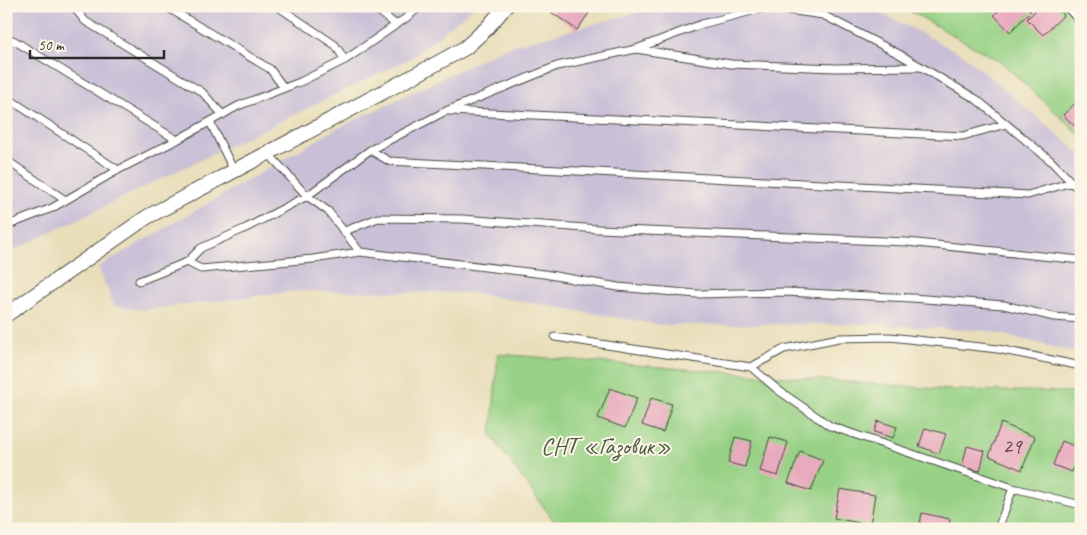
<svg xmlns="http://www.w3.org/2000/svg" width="1087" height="535" font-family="Caveat,sans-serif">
  <rect width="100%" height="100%" fill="#fcf5e5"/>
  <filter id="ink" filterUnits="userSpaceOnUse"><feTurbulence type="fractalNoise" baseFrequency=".02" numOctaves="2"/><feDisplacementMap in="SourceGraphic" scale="10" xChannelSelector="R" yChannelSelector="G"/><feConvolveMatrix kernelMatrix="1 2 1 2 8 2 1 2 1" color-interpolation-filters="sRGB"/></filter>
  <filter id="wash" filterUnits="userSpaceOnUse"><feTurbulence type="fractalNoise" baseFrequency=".0096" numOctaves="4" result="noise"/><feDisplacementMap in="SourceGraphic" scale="20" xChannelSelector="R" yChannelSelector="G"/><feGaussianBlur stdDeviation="1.12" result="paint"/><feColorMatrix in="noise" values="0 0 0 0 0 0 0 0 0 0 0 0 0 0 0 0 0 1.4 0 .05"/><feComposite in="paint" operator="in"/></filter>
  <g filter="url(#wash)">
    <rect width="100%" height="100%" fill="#e8deba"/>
    <path fill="#c9bfd7" d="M6 6H475L411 58 6 254Z
      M662 6H867L962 54 1081 154V354L988 331 861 324 661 325 472 293 298 291 143 310 114 306 98 267 336 129 507 47Z"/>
    <path fill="#97d185" stroke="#617e58" d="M901 6H1081V136L1001 62Z
      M498 354 950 390 1081 392V529H560L491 436Z"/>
    <g id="blocks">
      <path fill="#e8aabe" d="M555 6H579L589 13 577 30 551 12Z
        M1003 6H1026L1031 11 1010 32 994 15Z
        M1040 6H1056L1064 15 1043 35 1027 19Z
        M1081 98V130L1080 131 1063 115Z
        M610 388 637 398 625 428 598 418Z
        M651 398 672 404 663 432 642 425Z
        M878 421 897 427 893 438 874 432Z
        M1001 423 1035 437 1022 470 989 456Z
        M925 428 946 434 939 454 919 446Z
        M735 437 752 441 745 467 728 463Z
        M770 437 788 442 778 476 760 471Z
        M1062 441 1081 449 1072 472 1053 465Z
        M967 446 985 451 980 471 962 467Z
        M800 451 823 460 811 491 788 483Z
        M840 489 875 495 870 525 834 518Z
        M922 513 950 519 948 529H919Z"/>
    </g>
  </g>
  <g filter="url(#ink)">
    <use href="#blocks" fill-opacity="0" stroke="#474640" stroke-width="1"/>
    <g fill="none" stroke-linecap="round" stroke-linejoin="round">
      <defs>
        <path id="lane" d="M73 6 85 21 202 92 223 115
          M165 6 270 69 284 88
          M277 6 335 45 345 60
          M373 6 396 25
          M1066 6 1081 23
          M6 47 13 40 177 140
          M636 49 731 64 836 68 919 67
          M6 97 118 170
          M449 111 963 136 1006 124
          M210 122 234 171
          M370 150 389 161 1028 195 1072 182
          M268 153 307 196 328 211 360 252 544 274 618 287 697 294 785 292 912 298 1004 305 1054 317 1081 319
          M6 160 65 200
          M6 226 52 208 118 170 177 140 238 106 300 82 345 60 406 18 421 6
          M345 231 378 218 462 219 599 229 907 242 1081 260
          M360 252 313 259 201 269 187 262 201 248 246 228 307 196 370 150 446 111 557 66 636 49 702 24 767 7 823 15 899 54 976 99 1051 161 1081 192
          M139 281 187 262
          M555 337 751 367 778 390 830 426 1013 488 998 529
          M751 367 784 349 839 338 890 337 998 349 1081 366
          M1013 488 1081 505"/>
        <path id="street" d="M6 315 147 217 421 72 465 48 487 28 506 6"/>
      </defs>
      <use href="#lane" stroke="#474640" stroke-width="9"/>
      <use href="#street" stroke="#474640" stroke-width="16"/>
      <use href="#lane" stroke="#fff" stroke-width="7"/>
      <use href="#street" stroke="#fff" stroke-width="14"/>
    </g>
  </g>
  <g text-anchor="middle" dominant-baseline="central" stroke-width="4" stroke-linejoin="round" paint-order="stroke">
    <g font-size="21" fill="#5a4b50">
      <text x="1012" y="446">29</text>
    </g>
    <g font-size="24" fill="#4b5d46" stroke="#fcf5e5">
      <text x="606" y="446">СНТ «Газовик»</text>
    </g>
  </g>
  <rect width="1087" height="535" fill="none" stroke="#fcf5e5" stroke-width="25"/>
  <path d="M30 50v8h134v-8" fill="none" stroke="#2b2b2b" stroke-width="2.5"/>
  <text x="38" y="50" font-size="15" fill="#2b2b2b" stroke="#fcf5e5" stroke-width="4" paint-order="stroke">50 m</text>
</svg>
